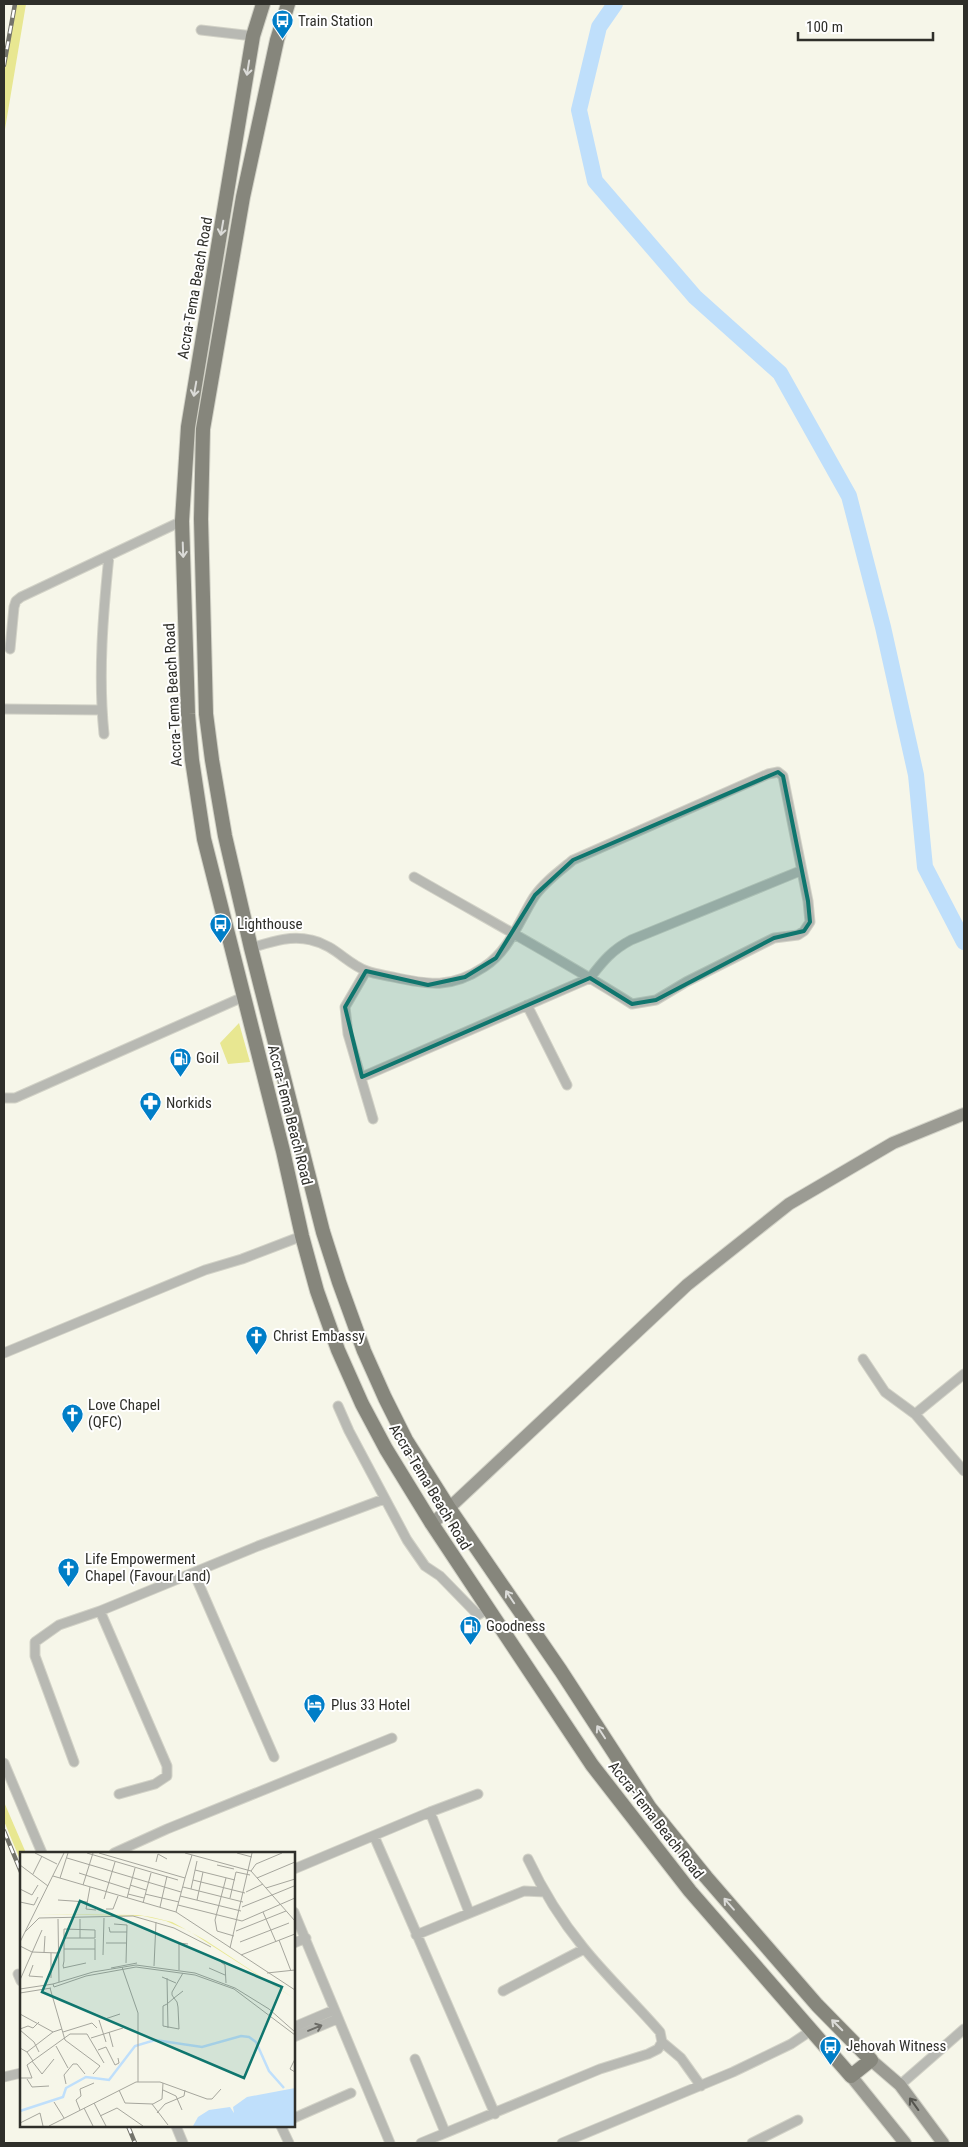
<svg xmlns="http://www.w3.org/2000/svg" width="968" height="2147" font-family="'Roboto Condensed',sans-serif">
  <rect width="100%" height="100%" fill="#f6f6e9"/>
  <path fill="#e8e791" d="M14 4H26L4 135V63Z
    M239 1023 250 1062 228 1064 220 1043Z
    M4 1802 26 1853H21V1862L4 1821Z"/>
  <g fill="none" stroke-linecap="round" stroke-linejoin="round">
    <path stroke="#bfdffb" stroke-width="16" d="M615 4 599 27 579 110 595 181 695 297 780 373 849 496 883 627 916 775 925 867 964 942"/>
    <defs>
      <path id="street" d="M201 30 253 36
        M10 649 14 607 16 601 21 597 182 521
        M4 709 102 710
        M104 734C98 675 103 614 109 556
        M251 948C271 942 290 935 311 940 335 945 347 964 367 971 375 974 384 975 393 977 429 985 451 989 484 967 509 951 519 921 534 897 544 882 560 871 573 860L768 774 778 772 783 776 808 901 810 922 804 931 798 935 774 938 686 982 656 1000 632 1004C561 959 487 919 414 877
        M366 971 345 1007 348 1034 373 1119
        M527 1005 567 1085
        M362 1077 590 978C603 961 612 950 631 940L800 871
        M4 1098H15L243 997
        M4 1353 205 1270 242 1259 302 1236
        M863 1359 885 1392 915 1414 964 1471
        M338 1406 349 1431 407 1540 425 1566 440 1576 478 1615 488 1609
        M915 1414 964 1374
        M194 1573 274 1757
        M100 1611 167 1766V1776L155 1784 119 1794
        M74 1762 35 1656V1642L59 1625 100 1611 258 1546 384 1499
        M4 1763 42 1853
        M430 1812 469 1912
        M374 1836 495 2114
        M114 1853 167 1829 392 1738
        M294 1869 430 1812 478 1794
        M294 1912 390 2143
        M416 1935 524 1891 545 1892
        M294 1943 306 1938
        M18 1974 21 1981
        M503 1991 584 1949
        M294 2027 334 2010
        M294 2037 337 2019
        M662 2042 681 2058 701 2086
        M415 2059 445 2132
        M4 2077 21 2073
        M900 2085 964 2029
        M294 2118 351 2093
        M176 2126 183 2143
        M281 2126 289 2143
        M421 2143 600 2069 648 2054 658 2049 662 2042 660 2032C635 2003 607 1977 583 1947 561 1920 543 1891 528 1859
        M562 2143 733 2072 791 2044 812 2030
        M752 2143 798 2120"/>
      <path id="secondary" d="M432 1524 687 1285 789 1204 893 1143 964 1114
        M871 2060 900 2085 943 2143
        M851 2076 905 2143"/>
      <path id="primary" d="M263 4 253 36 188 427 182 521 188 714 192 760 204 839 283 1151 302 1236 317 1291 338 1350 362 1404 386 1449 432 1524 592 1765 690 1891 851 2076 871 2060 817 2005 706 1877 650 1808 561 1671 449 1508 406 1440 385 1398 364 1351 339 1282 323 1232 251 948 225 836 212 760 206 714 201 519 203 429 243 197 277 40 288 4"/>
    </defs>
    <use href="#street" stroke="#d2d2c7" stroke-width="11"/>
    <use href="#secondary" stroke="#d2d2c7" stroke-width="14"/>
    <use href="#primary" stroke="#d2d2c7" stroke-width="16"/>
    <use href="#street" stroke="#b8b9b3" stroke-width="9"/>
    <use href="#secondary" stroke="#9b9b93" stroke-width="12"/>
    <use href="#primary" stroke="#86867c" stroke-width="14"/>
    <defs>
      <path id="rail" d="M4 65 15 4
        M4 1831 21 1872
        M128 2126 135 2143"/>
    </defs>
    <use href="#rail" stroke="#73736b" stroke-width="4.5"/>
    <use href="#rail" stroke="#fff" stroke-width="2.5" stroke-dasharray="8" stroke-linecap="butt"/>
  </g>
  <defs><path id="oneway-shaft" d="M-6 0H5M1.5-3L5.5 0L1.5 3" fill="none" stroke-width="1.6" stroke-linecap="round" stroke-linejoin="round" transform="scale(1.25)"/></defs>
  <g stroke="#dbdbd8">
    <use href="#oneway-shaft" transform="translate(248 68) rotate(99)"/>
    <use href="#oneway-shaft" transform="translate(222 228) rotate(100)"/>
    <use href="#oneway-shaft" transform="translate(195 389) rotate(100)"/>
    <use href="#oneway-shaft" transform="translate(183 550) rotate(88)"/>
    <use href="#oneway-shaft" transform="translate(510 1597) rotate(-124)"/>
    <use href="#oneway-shaft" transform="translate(601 1732) rotate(-123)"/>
    <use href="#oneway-shaft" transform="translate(729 1904) rotate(-131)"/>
    <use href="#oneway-shaft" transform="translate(837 2025) rotate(-135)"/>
  </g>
  <use stroke="#6d6d68" href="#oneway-shaft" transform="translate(315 2028) rotate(-22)"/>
  <use stroke="#55554f" href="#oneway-shaft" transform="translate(914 2104) rotate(-126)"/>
  <path fill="#0f766e" fill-opacity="0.2" stroke="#0f766e" stroke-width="4" stroke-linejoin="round" d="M778 772 783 776 808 901 810 922 804 931 774 938 656 1000 632 1004 590 978 362 1077 345 1007 366 971 428 985 465 977 496 958 535 895 573 860Z"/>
  <defs>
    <symbol id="bus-pin" viewBox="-11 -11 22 30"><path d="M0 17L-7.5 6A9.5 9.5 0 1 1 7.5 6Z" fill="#007ec7" stroke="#fff"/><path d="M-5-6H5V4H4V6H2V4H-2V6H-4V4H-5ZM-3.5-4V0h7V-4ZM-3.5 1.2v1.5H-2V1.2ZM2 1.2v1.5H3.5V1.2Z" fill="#fff"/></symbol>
    <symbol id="fuel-pin" viewBox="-11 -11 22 30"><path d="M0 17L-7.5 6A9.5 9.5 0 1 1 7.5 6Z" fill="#007ec7" stroke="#fff"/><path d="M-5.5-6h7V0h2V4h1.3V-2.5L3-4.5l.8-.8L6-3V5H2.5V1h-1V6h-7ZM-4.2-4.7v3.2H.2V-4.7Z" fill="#fff"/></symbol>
    <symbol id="pharmacy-pin" viewBox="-11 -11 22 30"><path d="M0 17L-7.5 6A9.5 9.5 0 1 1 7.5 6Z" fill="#007ec7" stroke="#fff"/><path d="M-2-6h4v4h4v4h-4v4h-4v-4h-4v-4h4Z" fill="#fff"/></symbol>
    <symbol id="church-pin" viewBox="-11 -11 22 30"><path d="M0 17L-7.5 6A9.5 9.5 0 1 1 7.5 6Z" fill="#007ec7" stroke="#fff"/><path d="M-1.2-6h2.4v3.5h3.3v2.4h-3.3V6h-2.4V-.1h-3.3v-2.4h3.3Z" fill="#fff"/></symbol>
    <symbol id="hotel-pin" viewBox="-11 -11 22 30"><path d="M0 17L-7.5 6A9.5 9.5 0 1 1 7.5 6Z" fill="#007ec7" stroke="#fff"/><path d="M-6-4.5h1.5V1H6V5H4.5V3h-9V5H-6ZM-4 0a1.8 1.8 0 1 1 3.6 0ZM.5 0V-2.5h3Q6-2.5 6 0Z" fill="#fff"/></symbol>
  </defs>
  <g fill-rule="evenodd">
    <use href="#bus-pin" x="270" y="8" width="25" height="34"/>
    <use href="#bus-pin" x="208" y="912" width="25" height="34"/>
    <use href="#fuel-pin" x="168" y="1046" width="25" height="34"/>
    <use href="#pharmacy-pin" x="138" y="1090" width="25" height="34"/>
    <use href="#church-pin" x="244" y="1324" width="25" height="34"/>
    <use href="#church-pin" x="60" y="1402" width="25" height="34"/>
    <use href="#church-pin" x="56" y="1556" width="25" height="34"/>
    <use href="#fuel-pin" x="458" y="1614" width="25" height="34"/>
    <use href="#hotel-pin" x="302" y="1692" width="25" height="34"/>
    <use href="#bus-pin" x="818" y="2034" width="25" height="34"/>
  </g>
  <g text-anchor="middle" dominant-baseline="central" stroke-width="4" stroke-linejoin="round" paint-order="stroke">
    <g font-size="15" fill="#2f2f2a" stroke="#fff" text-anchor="start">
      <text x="298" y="21">Train Station</text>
      <text x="237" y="924">Lighthouse</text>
      <text x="196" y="1058">Goil</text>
      <text x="166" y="1103">Norkids</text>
      <text x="273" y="1336">Christ Embassy</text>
      <text x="88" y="1405">Love Chapel<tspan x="88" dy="17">(QFC)</tspan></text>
      <text x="85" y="1559">Life Empowerment<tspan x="85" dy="17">Chapel (Favour Land)</tspan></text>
      <text x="486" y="1626">Goodness</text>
      <text x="331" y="1705">Plus 33 Hotel</text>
      <text x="846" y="2046">Jehovah Witness</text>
    </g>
    <g font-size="15" fill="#2f2f2a" stroke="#fff">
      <text transform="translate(195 288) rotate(-80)">Accra-Tema Beach Road</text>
      <text transform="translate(173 695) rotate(-93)">Accra-Tema Beach Road</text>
      <text transform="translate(290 1115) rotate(76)">Accra-Tema Beach Road</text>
      <text transform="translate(430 1487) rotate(59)">Accra-Tema Beach Road</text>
      <text transform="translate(656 1820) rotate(52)">Accra-Tema Beach Road</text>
    </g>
  </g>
  <g transform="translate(20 1852)">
    <rect width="275" height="275" fill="#f6f6e9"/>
    <path d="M15 62 118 63 131 65 152 70 185 88 275 147 169 79 146 69 123 64Z" fill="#e8e791"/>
    <path d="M275 236V274H173L178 265 189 258 210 255 214 261 213 255 227 245Z" fill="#bfdffb"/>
    <path fill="none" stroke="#bfdffb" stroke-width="2.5" d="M0 259 43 245 46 236 66 225 89 228 115 194 135 188 182 195 221 184 229 185 236 190 249 219 264 236"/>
    <path fill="none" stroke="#a6a69d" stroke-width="1" d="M15 1 37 12M67 1 158 28M79 1 165 26 172 3M165 1 231 19 275 69M217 1 232 5M47 6 161 40M136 10 138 2 147 7M0 13 28 34M197 13 214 17M175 18 215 28M231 19 236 12 262 1M59 21 109 37M13 22 22 4M33 24 156 60 275 138M40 26 48 1M206 26 195 68 197 79 214 84M237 26 275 10M173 28 225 41M63 33 73 1M110 33 126 38M70 35 66 57 76 58M163 35 223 50M246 36 275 27M0 37 12 43 18 33M171 37 177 9M226 40 243 32M108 42 124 46M125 42 159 50M252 43 274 34M160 44 221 59M107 46 115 16M210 46 216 20 230 23M84 47 95 10M38 48 67 50M177 48 183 20M0 50 14 53 18 45M123 51 131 21M158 53 222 69 275 46M140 55 147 24M222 55 252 43M86 57H93L98 44M156 60 165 26M243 60 256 90M38 67 39 130M94 72 107 73 106 111M89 75 90 80H107M216 79 266 59M5 80 19 66 113 64 154 76 191 95M60 86V67M259 88 271 119M0 90 44 1M220 90 269 71M86 91H107M0 94 12 100 38 101M210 96 232 1M44 97H75M24 101 25 84M31 101V126M83 103 84 66M221 103 275 82M75 108V87M201 110 205 113 206 131M13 113 9 124 23 125M134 114 136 70M102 115 118 161V230M43 116 66 111M44 116 43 114 44 109V77L75 78V86H44M91 116 117 111M189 116 205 123M159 118V91L168 92M163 121 152 140V143L154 146 157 150 158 155 159 177 143 174V154L147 152 154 146 163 139M247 121 275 118M142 125 156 131M147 126 148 176M0 128 22 78M30 136 45 188 80 214 73 222M0 137 33 132M0 141 31 136M0 162 33 180M85 167 100 162M79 168 86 190M0 177 8 174 13 176 19 170M0 178 14 190 19 200M43 180 72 171 77 176M89 180 93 195M275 180 249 157 215 136 175 121 116 113 73 120 33 132 34 135 66 124 116 115 175 123 214 137 275 183M71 186 103 176M36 194 48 216M0 196 7 200 13 209M78 198 86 195 95 213 99 211 98 206M7 200 33 180 42 177M275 207 270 217 275 220M12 209 22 222 34 207M0 226H12L7 213 50 182H67L84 211M7 227 12 235 29 234M46 232 44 223 53 212H57L65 222M99 238 105 251 133 252 142 247 143 231M143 238 156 244 162 258M34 250 44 266M74 251 86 274M132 252 148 273M64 256 73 274M60 258 56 248 61 244 60 237 74 231M137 261 145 252 164 244 165 238M80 264 97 256 123 274M0 271 20 261 23 274M29 274 116 230H140L187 247H192L201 237"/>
    <path fill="#0f766e" fill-opacity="0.15" stroke="#0f766e" stroke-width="2.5" d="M60 49 262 135 224 226 22 140Z"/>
    <rect width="275" height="275" fill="none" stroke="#2f2f2a" stroke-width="2.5"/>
  </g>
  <rect width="968" height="2147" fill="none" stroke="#2f2f2a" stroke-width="10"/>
  <path d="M798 32v8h135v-8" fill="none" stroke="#2f2f2a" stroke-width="2.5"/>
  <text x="806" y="32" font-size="15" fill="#2f2f2a" stroke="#ffffff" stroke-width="4" paint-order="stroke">100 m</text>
</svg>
